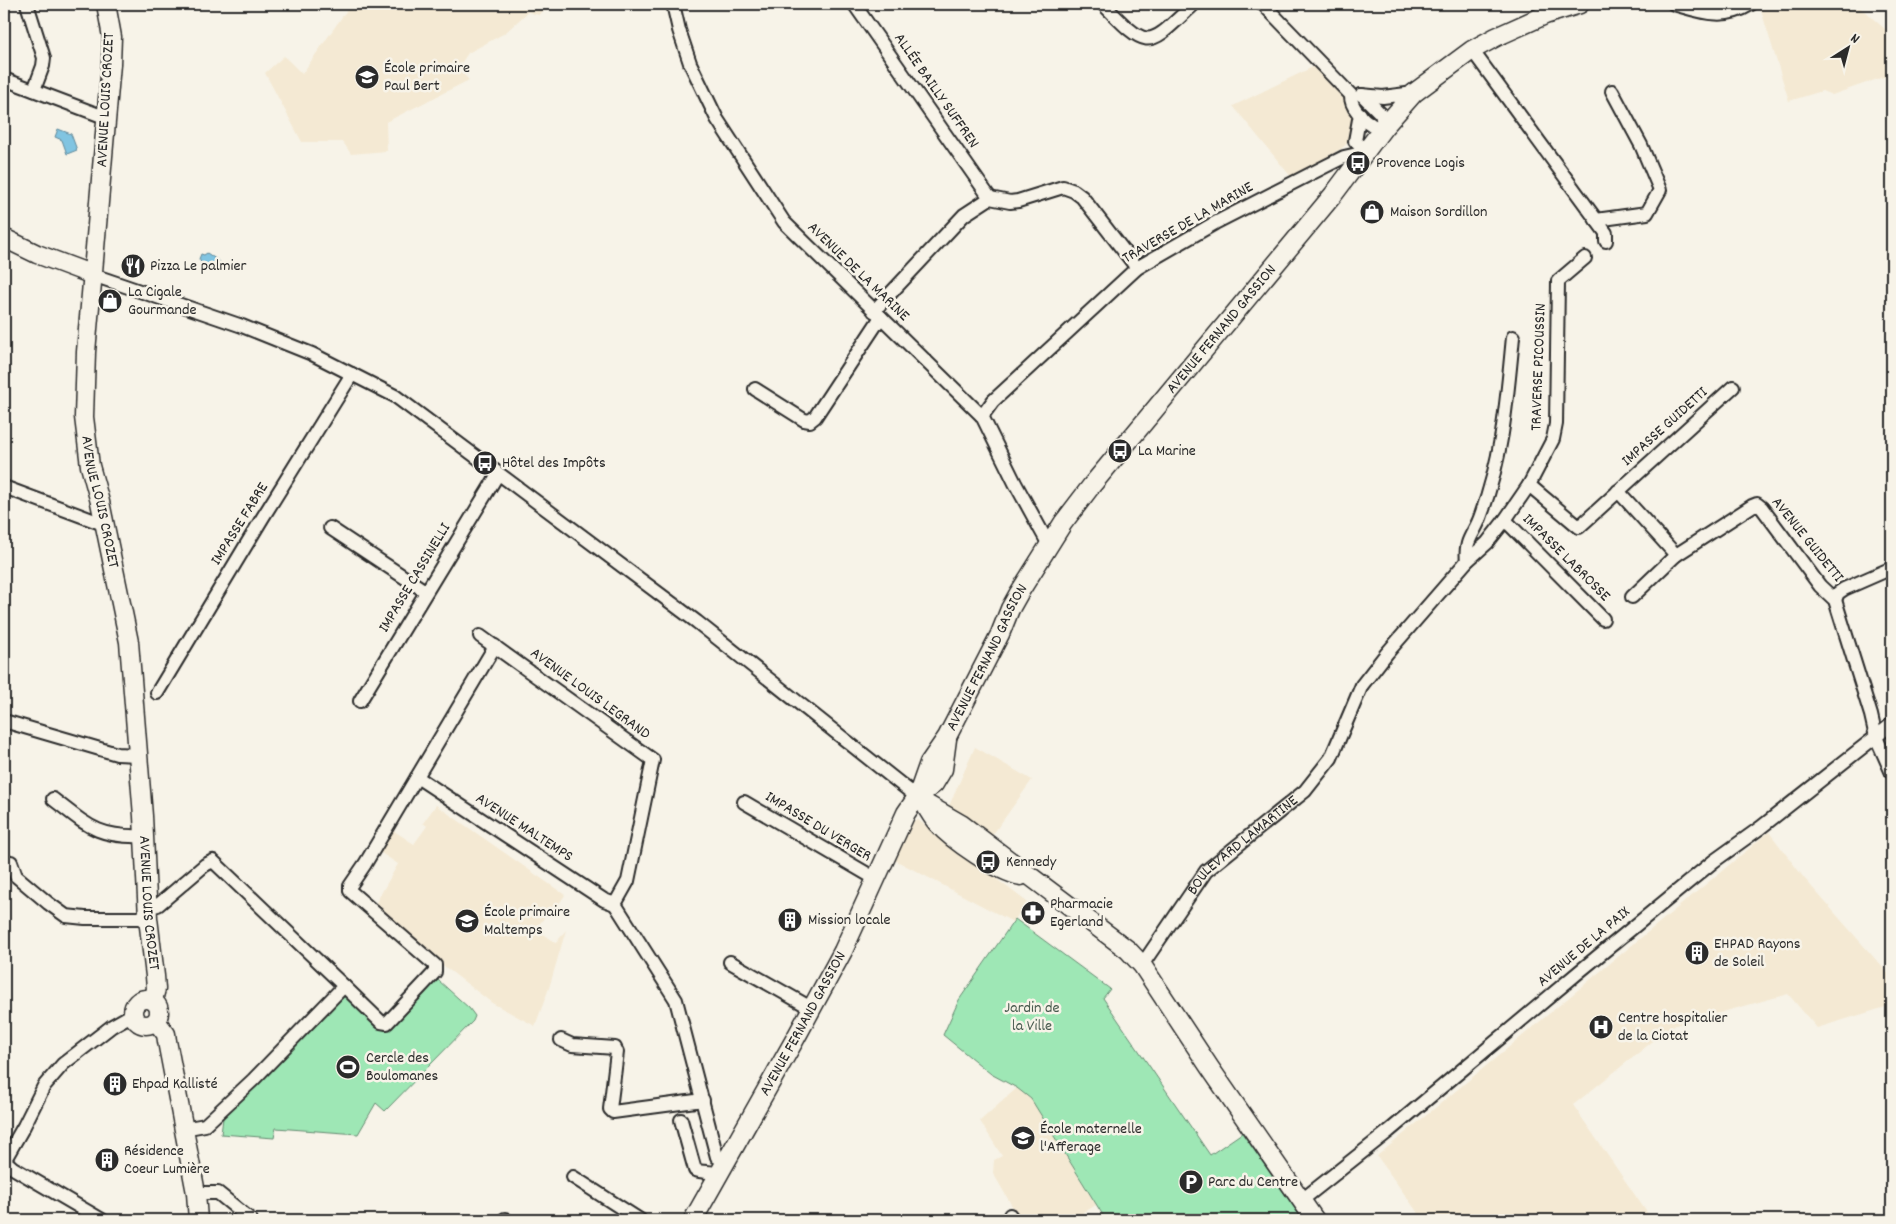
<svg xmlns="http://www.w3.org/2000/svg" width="1896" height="1224" font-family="Dekko,sans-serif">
  <rect width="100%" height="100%" fill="#f7f3e8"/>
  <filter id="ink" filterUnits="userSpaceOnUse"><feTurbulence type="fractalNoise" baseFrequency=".02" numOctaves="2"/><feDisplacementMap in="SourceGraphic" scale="10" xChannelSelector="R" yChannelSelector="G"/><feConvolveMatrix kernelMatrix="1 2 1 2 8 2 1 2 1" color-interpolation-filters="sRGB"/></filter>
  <g filter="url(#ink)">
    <path fill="#f4e9d3" d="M351 4H551L539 15 528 12 505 33 468 53 458 68 469 80 386 122 387 151 351 154 343 142H302L265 73 284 56 302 74Z
      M1763 4H1856L1892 35V74L1832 95 1822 91 1789 101 1760 7Z
      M1319 64 1367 126 1342 148 1292 178 1233 106Z
      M975 747 1032 780 991 837 949 806Z
      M436 805 565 895 553 913 549 911 536 929 556 943 566 930 549 988 535 1026 492 1003 444 966 374 906 398 864 378 851 387 843 386 837 391 829 414 844 427 826 423 823Z
      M918 820 1027 902 1013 922 893 859 910 822Z
      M1769 832 1804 878 1892 978V1005L1817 1028 1788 994 1672 1026 1573 1105 1648 1214 1647 1220H1423L1377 1156Z
      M1017 1088 1031 1099 1096 1205 1071 1220H1034L1031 1216 1025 1219 1019 1218 993 1173 994 1160 1002 1156 980 1121Z"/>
    <path fill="#9ee7b5" stroke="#648970" d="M1015 919 1110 989 1103 998 1210 1155 1242 1133 1303 1220H1106L1031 1099 1017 1088 991 1074 943 1035 959 1000Z
      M438 980 469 1008 475 1016 473 1021 385 1111 376 1103 358 1134 276 1128 274 1138 221 1134 224 1110 344 994 385 1031Z"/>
    <path fill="#81c4e1" stroke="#5f8798" d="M58 129 71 134 77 150 67 154 62 140 55 137Z
      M207 253 220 262 215 272 202 264 199 259 201 254 204 255Z"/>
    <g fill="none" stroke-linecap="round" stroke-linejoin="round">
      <defs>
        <g id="street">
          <path d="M27 4 44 58 43 66 34 90"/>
          <path d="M673 4 679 30 690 63 717 119 784 222 982 416 1015 483 1049 545"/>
          <path d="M854 4 990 198"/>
          <path d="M1103 4C1150 52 1147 48 1194 4"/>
          <path d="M1263 4 1351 95C1350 106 1362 119 1372 125 1375 127 1380 126 1384 127L1381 114 1362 95"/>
          <path d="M1674 4C1702 12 1724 21 1751 4"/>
          <path d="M1472 50 1606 233V241"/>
          <path d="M4 79 107 118"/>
          <path d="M1361 95 1383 97 1414 93"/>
          <path d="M1360 114 1355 141 1366 152"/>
          <path d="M1596 220 1647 213 1660 190 1641 145 1612 91"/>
          <path d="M93 275 242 326 312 354 395 396 697 622 917 797"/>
          <path d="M874 311 964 215 990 198 1010 202 1018 201 1063 187 1074 191 1082 197 1137 268"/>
          <path d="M755 389 804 420 810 421 815 417 881 317"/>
          <path d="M982 416 993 401 1137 268 1215 223 1326 166 1344 157 1366 152"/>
          <path d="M1529 485 1579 527 1733 387"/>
          <path d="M4 487 103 524"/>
          <path d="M1618 491 1676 555"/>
          <path d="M1505 520 1603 619"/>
          <path d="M330 528 425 591"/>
          <path d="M1467 561C1464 539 1475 534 1481 515 1503 456 1507 398 1513 337"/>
          <path d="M1632 597 1676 555 1752 506 1757 504 1762 508 1820 586 1835 600 1871 715 1876 737 1892 773"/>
          <path d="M1835 600 1838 593 1844 589 1892 568"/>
          <path d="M480 636 653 760 628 881 615 904"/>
          <path d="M157 693 263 517 352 374"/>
          <path d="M360 701 498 474"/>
          <path d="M4 721 117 754 138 755"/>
          <path d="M417 777 604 900 615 904"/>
          <path d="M53 799C88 826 98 838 144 836"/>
          <path d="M744 802 876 879"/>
          <path d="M11 862 16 876 48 903 66 916 85 918H148"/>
          <path d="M615 904 676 1000 717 1157 725 1162"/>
          <path d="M148 907 158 905 205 865 213 861 344 986 253 1080 205 1125 183 1129"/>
          <path d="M730 962 811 1008"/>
          <path id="s1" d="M1142 965 1206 871 1305 791 1331 758 1362 685 1387 653 1467 561 1487 543 1505 520 1529 485 1553 439 1556 424 1558 281 1585 258"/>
          <path d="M344 986 381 1022 387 1023 435 972V965L350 891V886L365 864 495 646"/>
          <path d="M561 1040 572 1045 615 1048 617 1052 610 1109 613 1112 703 1100"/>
          <path d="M681 1120 695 1170C703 1173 711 1171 718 1174"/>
          <path d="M4 1160 13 1168 102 1220"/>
          <path d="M4 1161 24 1126 44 1086 63 1064 112 1026 133 1014"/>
          <path d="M573 1177 640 1220"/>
          <path d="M196 1193H218L251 1220"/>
          <path d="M1302 1200 1389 1131 1580 971 1714 861 1760 828 1892 724"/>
          <path d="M1010 1215 1013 1220"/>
          <path d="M504 1220 505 1219"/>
        </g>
        <g id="secondary">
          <path id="s2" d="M106 4 112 37 111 64 86 352 84 417 90 466 100 502 129 642 143 816 148 918 155 976 156 989 153 1000"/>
          <path d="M4 238 37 254 93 275"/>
          <path d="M917 797 923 802 961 824 1128 950 1142 965 1210 1068 1315 1220"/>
          <path d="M917 797 934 784 943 769 947 739"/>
          <path d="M924 803C928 810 932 817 937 823 953 841 997 871 1021 876"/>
          <circle cx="146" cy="1012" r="13"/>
          <path d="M156 1021 166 1034 167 1041 196 1193 198 1220"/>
          <path id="s3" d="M693 1220 794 1041 843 951 906 813 917 797 929 763 947 737 1000 634 1010 609 1019 593 1063 523 1092 485 1333 195 1384 127 1414 93 1472 50 1496 37 1545 15 1580 4"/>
        </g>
      </defs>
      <use href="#street" stroke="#2b2b2b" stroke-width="16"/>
      <use href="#secondary" stroke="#2b2b2b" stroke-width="21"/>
      <use href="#street" stroke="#f7f3e8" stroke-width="12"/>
      <use href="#secondary" stroke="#f7f3e8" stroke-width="18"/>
    </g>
  </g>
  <defs>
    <symbol id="school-disc" viewBox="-11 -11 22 22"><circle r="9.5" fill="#2b2b2b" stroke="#f7f3e8"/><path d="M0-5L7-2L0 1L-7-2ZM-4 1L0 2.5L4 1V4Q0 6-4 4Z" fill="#fff"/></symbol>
    <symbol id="bus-disc" viewBox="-11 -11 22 22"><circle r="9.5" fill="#2b2b2b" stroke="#f7f3e8"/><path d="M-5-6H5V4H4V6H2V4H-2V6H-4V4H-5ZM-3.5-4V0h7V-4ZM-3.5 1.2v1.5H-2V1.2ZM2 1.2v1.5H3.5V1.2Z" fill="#fff"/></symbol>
    <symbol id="shop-disc" viewBox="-11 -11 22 22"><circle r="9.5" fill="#2b2b2b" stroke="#f7f3e8"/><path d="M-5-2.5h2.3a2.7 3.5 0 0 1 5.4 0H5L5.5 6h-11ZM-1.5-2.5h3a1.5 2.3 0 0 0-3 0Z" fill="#fff"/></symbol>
    <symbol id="restaurant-disc" viewBox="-11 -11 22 22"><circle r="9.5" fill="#2b2b2b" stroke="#f7f3e8"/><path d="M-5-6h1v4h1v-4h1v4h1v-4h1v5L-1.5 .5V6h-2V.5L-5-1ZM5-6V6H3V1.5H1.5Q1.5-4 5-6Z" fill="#fff"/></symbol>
    <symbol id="pharmacy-disc" viewBox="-11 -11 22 22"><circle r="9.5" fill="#2b2b2b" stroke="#f7f3e8"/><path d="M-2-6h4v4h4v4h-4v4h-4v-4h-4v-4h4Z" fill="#fff"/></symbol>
    <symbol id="building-disc" viewBox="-11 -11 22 22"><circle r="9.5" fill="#2b2b2b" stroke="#f7f3e8"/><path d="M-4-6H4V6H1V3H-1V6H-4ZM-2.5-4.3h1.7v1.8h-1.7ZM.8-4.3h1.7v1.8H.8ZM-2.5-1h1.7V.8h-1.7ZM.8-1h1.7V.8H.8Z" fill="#fff"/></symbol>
    <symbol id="hospital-disc" viewBox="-11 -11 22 22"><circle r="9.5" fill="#2b2b2b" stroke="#f7f3e8"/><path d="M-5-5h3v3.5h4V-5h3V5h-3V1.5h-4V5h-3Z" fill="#fff"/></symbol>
    <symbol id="stadium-disc" viewBox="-11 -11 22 22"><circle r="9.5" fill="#2b2b2b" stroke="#f7f3e8"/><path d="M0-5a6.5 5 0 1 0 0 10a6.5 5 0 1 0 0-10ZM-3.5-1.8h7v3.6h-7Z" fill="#fff"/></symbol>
    <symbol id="parking-disc" viewBox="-11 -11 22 22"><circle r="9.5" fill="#2b2b2b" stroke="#f7f3e8"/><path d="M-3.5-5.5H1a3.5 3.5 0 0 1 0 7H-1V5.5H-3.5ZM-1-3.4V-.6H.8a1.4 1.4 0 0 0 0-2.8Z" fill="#fff"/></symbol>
  </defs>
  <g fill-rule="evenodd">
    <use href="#school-disc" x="353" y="63" width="28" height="28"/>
    <use href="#bus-disc" x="1344" y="149" width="28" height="28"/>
    <use href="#shop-disc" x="1358" y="198" width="28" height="28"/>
    <use href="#restaurant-disc" x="119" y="252" width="28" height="28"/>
    <use href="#shop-disc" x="96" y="287" width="28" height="28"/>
    <use href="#bus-disc" x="1106" y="437" width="28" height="28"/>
    <use href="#bus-disc" x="471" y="449" width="28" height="28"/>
    <use href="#bus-disc" x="974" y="848" width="28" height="28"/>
    <use href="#pharmacy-disc" x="1019" y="899" width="28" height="28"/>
    <use href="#building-disc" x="776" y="906" width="28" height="28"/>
    <use href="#school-disc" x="453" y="907" width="28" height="28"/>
    <use href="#building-disc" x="1683" y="939" width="28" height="28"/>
    <use href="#hospital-disc" x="1587" y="1013" width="28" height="28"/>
    <use href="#stadium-disc" x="334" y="1053" width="28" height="28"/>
    <use href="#building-disc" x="101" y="1070" width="28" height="28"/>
    <use href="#school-disc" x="1009" y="1124" width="28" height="28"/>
    <use href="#building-disc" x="93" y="1146" width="28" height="28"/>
    <use href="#parking-disc" x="1177" y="1168" width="28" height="28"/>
  </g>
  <g text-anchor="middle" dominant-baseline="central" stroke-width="5" stroke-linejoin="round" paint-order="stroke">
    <g font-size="16" fill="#2b2b2b" stroke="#f7f3e8" text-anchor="start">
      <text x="384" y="68">École primaire<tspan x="384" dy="18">Paul Bert</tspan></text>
      <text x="1376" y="163">Provence Logis</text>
      <text x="1390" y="212">Maison Sordillon</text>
      <text x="150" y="266">Pizza Le palmier</text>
      <text x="128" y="292">La Cigale<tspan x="128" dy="18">Gourmande</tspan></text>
      <text x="1138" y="451">La Marine</text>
      <text x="502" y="463">Hôtel des Impôts</text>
      <text x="1006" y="862">Kennedy</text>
      <text x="1050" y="904">Pharmacie<tspan x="1050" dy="18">Egerland</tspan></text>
      <text x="484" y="912">École primaire<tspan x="484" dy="18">Maltemps</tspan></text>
      <text x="808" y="920">Mission locale</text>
      <text x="1714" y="944">EHPAD Rayons<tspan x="1714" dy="18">de Soleil</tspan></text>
      <text x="1618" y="1018">Centre hospitalier<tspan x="1618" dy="18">de la Ciotat</tspan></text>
      <text x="366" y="1058">Cercle des<tspan x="366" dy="18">Boulomanes</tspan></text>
      <text x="132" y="1084">Ehpad Kallisté</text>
      <text x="1040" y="1129">École maternelle<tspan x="1040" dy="18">l'Afferage</tspan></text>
      <text x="124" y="1151">Résidence<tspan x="124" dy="18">Coeur Lumière</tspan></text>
      <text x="1208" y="1182">Parc du Centre</text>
    </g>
    <g font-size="16" fill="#2b2b2b" stroke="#f7f3e8">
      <text transform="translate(936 91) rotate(55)">ALLÉE BAILLY SUFFREN</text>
      <text transform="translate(106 100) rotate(-87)">AVENUE LOUIS CROZET</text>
      <text transform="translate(1188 223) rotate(-30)">TRAVERSE DE LA MARINE</text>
      <text transform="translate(858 272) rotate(44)">AVENUE DE LA MARINE</text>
      <text stroke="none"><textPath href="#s3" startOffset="1041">AVENUE FERNAND GASSION</textPath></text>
      <text transform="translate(1539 367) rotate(-88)">TRAVERSE PICOUSSIN</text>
      <text transform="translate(1665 427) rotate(-42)">IMPASSE GUIDETTI</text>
      <text stroke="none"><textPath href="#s2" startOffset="501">AVENUE LOUIS CROZET</textPath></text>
      <text transform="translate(240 524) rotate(-58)">IMPASSE FABRE</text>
      <text transform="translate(1807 540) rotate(51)">AVENUE GUIDETTI</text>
      <text transform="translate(1566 558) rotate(45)">IMPASSE LABROSSE</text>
      <text transform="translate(415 578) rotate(-59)">IMPASSE CASSINELLI</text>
      <text stroke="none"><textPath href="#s3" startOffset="636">AVENUE FERNAND GASSION</textPath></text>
      <text transform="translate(590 694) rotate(36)">AVENUE LOUIS LEGRAND</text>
      <text transform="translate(818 827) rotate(31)">IMPASSE DU VERGER</text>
      <text transform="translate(524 828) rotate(33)">AVENUE MALTEMPS</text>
      <text stroke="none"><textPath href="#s1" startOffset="158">BOULEVARD LAMARTINE</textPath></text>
      <text stroke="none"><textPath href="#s2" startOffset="906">AVENUE LOUIS CROZET</textPath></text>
      <text transform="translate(1584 947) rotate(-40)">AVENUE DE LA PAIX</text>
      <text stroke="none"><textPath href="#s3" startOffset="225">AVENUE FERNAND GASSION</textPath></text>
    </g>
    <g font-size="16" fill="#485a4e" stroke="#f7f3e8">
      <text x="1032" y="1008">Jardin de<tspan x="1032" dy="18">la Ville</tspan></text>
    </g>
  </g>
  <rect width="1896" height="1224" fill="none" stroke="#f7f3e8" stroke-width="20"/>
  <rect x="10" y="10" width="1876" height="1204" fill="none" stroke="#2b2b2b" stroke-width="2" filter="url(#ink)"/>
  <g transform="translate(1848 48) rotate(36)" stroke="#f7f3e8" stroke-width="4" paint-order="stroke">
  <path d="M0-4L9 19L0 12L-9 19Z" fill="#2b2b2b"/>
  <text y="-8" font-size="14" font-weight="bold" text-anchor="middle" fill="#2b2b2b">N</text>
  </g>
</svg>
